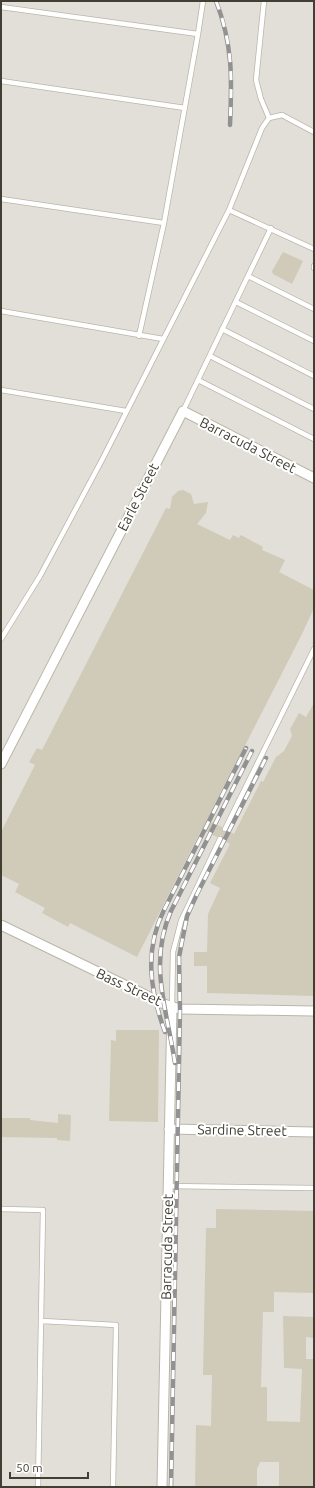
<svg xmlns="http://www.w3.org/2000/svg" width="315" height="1488" font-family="Ubuntu,sans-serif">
  <rect width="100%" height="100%" fill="#f0eee3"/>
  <path fill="#e2dfd8" d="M1 1H314V1487H1Z"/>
  <path fill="#d0cab9" d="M283 252 303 261 292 284 273 274 272 271Z
    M183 490 191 494 194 504 208 502 206 513 197 524 230 540 233 535 239 538 241 535 263 547 262 550 285 560 279 572 314 590V608L302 634 207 820 222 827 223 832 228 831 234 834 261 781 263 782 276 757 284 751 292 736 290 729 299 713 306 717 314 703V996L207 993V966H194V952H207L208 914 220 888 210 883 230 844 223 840 221 835 217 837 202 829 137 957 70 923 68 927 42 913 45 908 15 892 19 884 1 875V832L35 765 29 762 37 748 42 750 166 508 170 509 172 497 178 491Z
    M116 1030H159L158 1122 109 1121 111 1040 116 1041Z
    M58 1114 71 1115 70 1141 57 1140V1138L1 1137V1118H30V1120L58 1123Z
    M216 1209 314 1211V1293L274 1292V1312H263L261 1387H267V1421L300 1422 302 1369 284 1368 283 1316 314 1317V1338L306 1337V1359H314V1487H279V1462H260L257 1469V1487H195L196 1425 211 1426 212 1375H203L206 1228H216Z"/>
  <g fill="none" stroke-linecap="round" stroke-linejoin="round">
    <defs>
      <path id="lane" d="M264 1 256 80 261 99 269 118
        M1 7 198 34 164 223 139 336
        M198 34 203 1
        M1 81 185 108
        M314 132 282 115 269 118 262 128 229 210 314 249
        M1 199 164 223
        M314 266V268
        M248 276 314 309
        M236 302 314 341
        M1 311 163 339
        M222 329 314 376
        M210 356 314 409
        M198 380 314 439
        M1 390 126 411
        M183 411 271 228
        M1 639 40 576 103 458 229 210
        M225 829 314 649
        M172 1006 173 952 181 921 220 839
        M168 1186 314 1188
        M1 1209 43 1210 38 1487
        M42 1321 116 1325 113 1487"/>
      <path id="street" d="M1 764 183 411 314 478
        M1 925 164 1004 180 1009 314 1011
        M169 1129 314 1132
        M162 1487 172 1006"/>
    </defs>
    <use href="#lane" stroke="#bab6a7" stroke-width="6"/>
    <use href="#street" stroke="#bab6a7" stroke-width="11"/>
    <use href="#lane" stroke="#fff" stroke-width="4.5"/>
    <use href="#street" stroke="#fff" stroke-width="9"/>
    <defs>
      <path id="rail" d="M216 1C233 45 232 79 230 125
        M165 1032C150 991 144 950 164 910L246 748
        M175 1063C167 1010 148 963 171 911L252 751
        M171 1487 180 1009 179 957 187 916 197 894 266 758"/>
    </defs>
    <use href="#rail" stroke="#929292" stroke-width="4.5"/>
    <use href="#rail" stroke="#fff" stroke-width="3" stroke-dasharray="9" stroke-linecap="butt"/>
  </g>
  <g text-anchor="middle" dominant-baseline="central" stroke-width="4" stroke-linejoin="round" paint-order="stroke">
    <g font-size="14" fill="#413e34" stroke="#fff">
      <text transform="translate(248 445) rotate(27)">Barracuda Street</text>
      <text transform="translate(138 497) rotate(-63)">Earle Street</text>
      <text transform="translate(129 987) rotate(25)">Bass Street</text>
      <text transform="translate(242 1130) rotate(1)">Sardine Street</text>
      <text transform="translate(167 1247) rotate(-89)">Barracuda Street</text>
    </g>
  </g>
  <rect width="315" height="1488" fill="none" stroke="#413e34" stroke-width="4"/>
  <path d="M10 1472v6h78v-6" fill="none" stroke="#413e34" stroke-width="2"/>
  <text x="16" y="1472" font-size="12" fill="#413e34" stroke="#ffffff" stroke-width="3" paint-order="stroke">50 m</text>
</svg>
